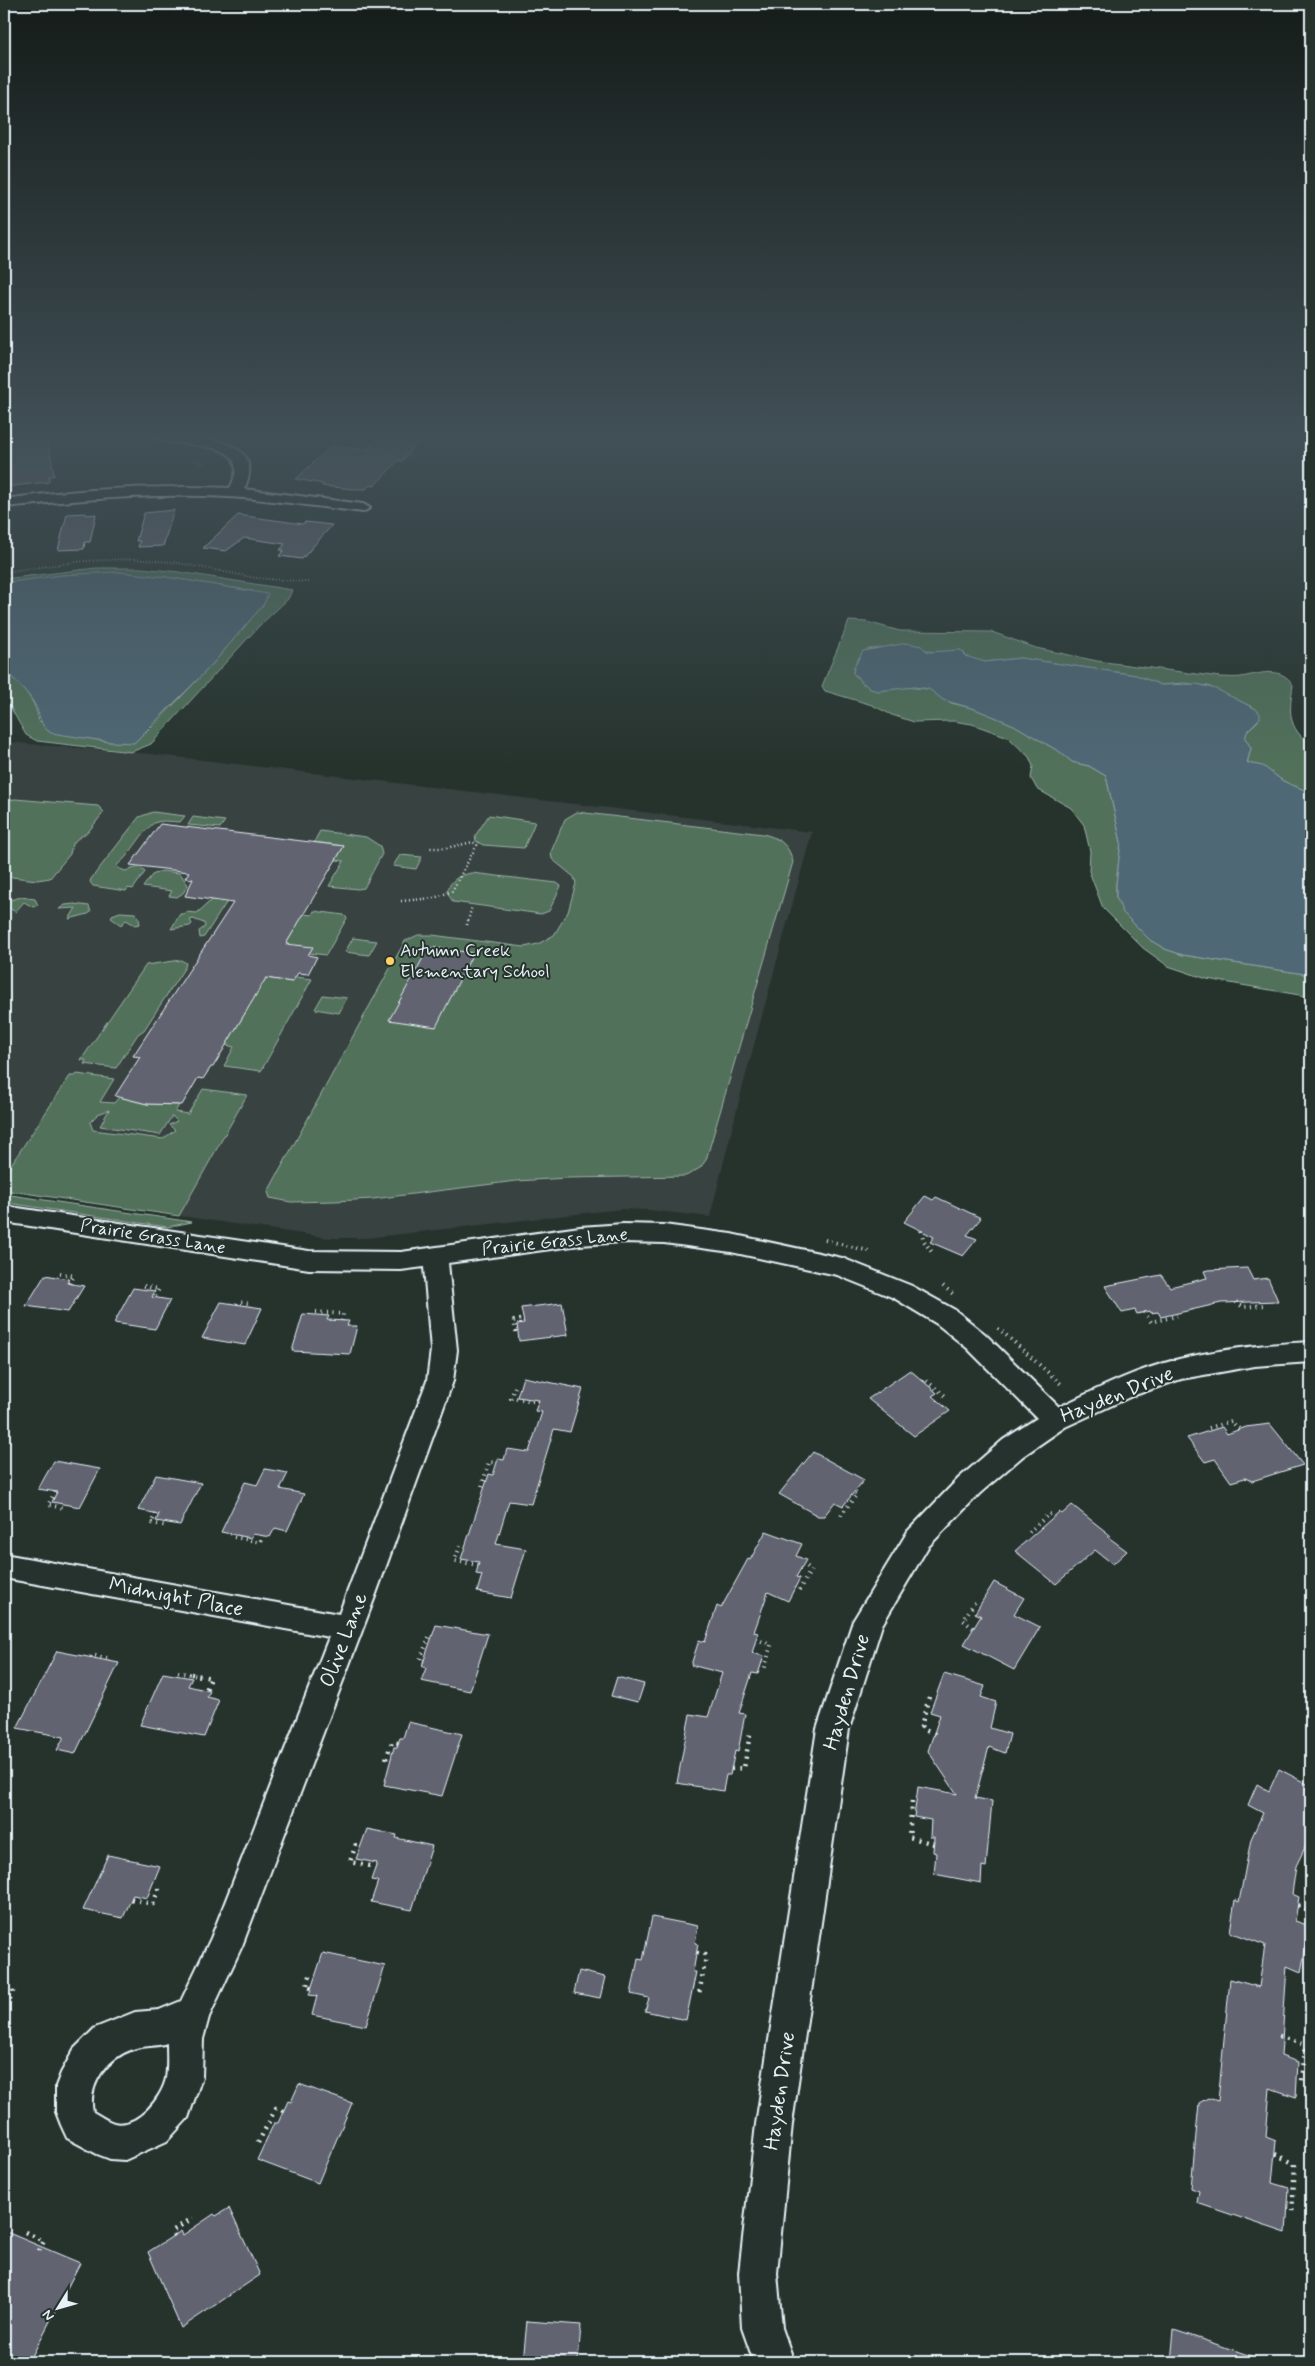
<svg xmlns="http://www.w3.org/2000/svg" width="1315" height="2366" font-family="Mynerve,sans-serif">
  <rect width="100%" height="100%" fill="#26332d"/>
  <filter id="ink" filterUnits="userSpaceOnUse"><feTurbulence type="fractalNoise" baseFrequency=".02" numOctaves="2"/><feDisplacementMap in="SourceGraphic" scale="10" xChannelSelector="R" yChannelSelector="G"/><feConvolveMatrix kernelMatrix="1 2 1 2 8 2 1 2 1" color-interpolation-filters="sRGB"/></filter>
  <g filter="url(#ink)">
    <path fill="#384241" d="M5 742 151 754 812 832 742 1089 710 1217 649 1210 621 1209 366 1238H330L4 1190V801L8 770Z"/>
    <path fill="#51715a" stroke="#9cb1a9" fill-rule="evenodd" d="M96 568H142L179 572 292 590 288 599 259 626 151 744 131 752 37 741 26 735 4 696V670C22 687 34 696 39 721L92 739 111 742 148 731 209 668 264 604 253 591 166 577 118 572 63 575 4 583V579Z
      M849 621 867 622 900 631 992 632 1036 648 1097 661 1220 677C1227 677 1235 678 1241 677 1259 674 1281 665 1293 685 1289 712 1287 727 1311 745V793L1283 781 1263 767 1247 763 1251 748 1245 738 1247 731 1258 721 1256 709 1208 686 1184 683 1161 685 1136 675 1020 658 986 662 969 659 960 650 936 653 923 649H869C860 653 854 664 853 673L863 684 929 689 951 703 975 709 1014 725 1060 752 1072 762 1089 766 1106 776 1121 842 1116 884V897L1136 926 1150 940 1165 949 1183 955 1311 975V997L1207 979 1168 966 1143 948 1103 908 1089 871 1090 851 1084 825 1071 808 1037 789 1031 778 1033 766 1029 757 1008 737 972 724 953 721 914 722 892 715 872 705 825 691 822 686Z
      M15 799 98 806 104 812 88 832 77 839 72 845 70 854 50 878 37 880 4 876V801Z
      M153 812 185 816 180 822C173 822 164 820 157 822 145 825 131 856 117 865L118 868 125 871 139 867 145 872 133 889 128 888 126 891 93 886 90 882 91 879 139 817Z
      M577 812 763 834C780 838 789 845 793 862L706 1160 700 1168 686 1176 567 1178 516 1181 373 1199 335 1201 291 1202 270 1198 268 1192 270 1188 405 941 418 935H432L524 947 538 944 554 935 568 912 576 883 574 877 552 859 551 852 565 819Z
      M489 815 535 822 524 848 483 845 476 841 475 836Z
      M193 817 225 821 220 828 188 825Z
      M320 831 366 837 380 846 382 854 364 888 358 889 329 886 344 861 336 860 344 846 314 842Z
      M400 855 422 857 416 869 393 866Z
      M162 871 180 873 188 885 183 893 177 897 169 896 172 891 143 887 152 875Z
      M472 873 557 883 561 886 549 911 541 914 453 902 447 892C450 880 459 875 472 873Z
      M21 897 35 899 38 905 33 907 24 902 15 912 4 904 10 900Z
      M214 898 228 900 204 937 200 938 199 931 205 927 204 923 193 919 190 920 192 924 190 926 171 929 180 914H184L186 912 197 913Z
      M74 904 89 906 91 912 88 914 69 919 76 908 59 909 65 905Z
      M314 911 344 915 347 918 326 955 309 953 286 944 303 914 312 915Z
      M120 912 135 913 139 919 140 924 135 925 126 920 121 925 111 918 112 915Z
      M353 938 377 941 369 955 345 952Z
      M181 960 186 963 185 967 144 1030 138 1034 116 1068 84 1064 86 1060H81L146 965Z
      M296 977 312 979 261 1071 224 1066 234 1047 226 1045 266 978 292 982Z
      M323 995 347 998 339 1013 315 1009Z
      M77 1074 114 1079 100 1102 114 1103 119 1097 147 1104 179 1105 175 1112 188 1114 203 1089 247 1095 179 1216 4 1190V1175L70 1076H75ZM109 1110 100 1126 160 1135 172 1116 177 1121 169 1125 175 1130 163 1139 93 1130 90 1122 98 1114Z
      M4 1194 192 1222 167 1227 8 1203 4 1202Z"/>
    <path fill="#4f6874" stroke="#8c9fa9" d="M118 572 166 577 268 594 264 604 209 668 134 743 111 742 51 733C38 725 41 714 34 703 26 690 15 680 4 670V583L63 575Z
      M907 643 921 646 928 652 960 650 964 652 965 656 985 662 1020 658 1136 675 1161 685 1197 684 1216 689 1256 709 1260 714V718L1248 730 1245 738 1251 748 1247 763 1263 766 1283 781 1311 793V975L1183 955 1165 949 1150 940 1123 913 1116 897V884L1121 842 1106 776 1089 766 1072 762 1060 752 1014 725 975 709 943 700 929 689 914 687 878 691 870 689 853 673 854 667 863 651Z"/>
    <path fill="#626471" stroke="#e8f1f8" d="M4 435 48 438 54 476H49V482L4 487Z
      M381 435H422L402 461 399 460 374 486 370 485 366 489H354L322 486 323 484 296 479 331 446 367 450Z
      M174 510 163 546 138 547 140 541H136L144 513Z
      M86 513V515L96 514 90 542H85L84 549 58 550 67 514Z
      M238 515 303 524 305 522 332 525 302 559 279 556 284 550H280L285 544 244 538 226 551 203 548Z
      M160 824 344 846 286 944 313 947 308 955 317 957 308 974 298 973 292 982 266 978 213 1067H211L203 1079 198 1078 182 1105 147 1104 115 1096 140 1057 133 1056 233 903 185 896 193 879 185 878 189 872 130 865Z
      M429 947 473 953 436 1027 389 1020Z
      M925 1196 933 1200 936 1197 981 1218 967 1235 977 1239 963 1256 930 1242 934 1237 904 1222Z
      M1247 1268 1253 1280 1268 1278 1278 1301 1221 1303 1161 1317 1158 1312 1151 1313 1150 1311 1137 1314 1135 1310 1122 1313 1105 1286 1161 1275 1170 1287 1207 1278 1204 1271 1208 1270Z
      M45 1275 69 1279 67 1283 84 1286 68 1312 26 1306Z
      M133 1288 155 1291 152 1297 170 1300 155 1329 114 1323Z
      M221 1302 262 1308 245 1345 202 1338Z
      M562 1303 568 1335 519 1341 517 1324 524 1323 521 1308Z
      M303 1314 329 1316 327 1320 349 1321 347 1326H357L350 1354 292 1351Z
      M910 1370 937 1393 932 1396 950 1411 914 1436 868 1399Z
      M523 1377 583 1389 570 1432 554 1429 531 1504 509 1501 496 1544 526 1549 511 1598 477 1592 482 1575 476 1574 479 1562 461 1559 489 1474 493 1475 498 1459 504 1460 507 1449 529 1452 542 1412 535 1411 539 1400 517 1397Z
      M1270 1424 1303 1465 1252 1481 1245 1478 1231 1482 1215 1459 1205 1462 1187 1438 1222 1427 1227 1434 1246 1427Z
      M813 1452 864 1480 843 1506 835 1502 824 1516H818L779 1494Z
      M54 1461 100 1469 80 1507 52 1502 57 1492 38 1489Z
      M265 1469 288 1473 280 1489 304 1494 287 1531 275 1528 270 1537 253 1534 251 1538 221 1532 245 1482 257 1485Z
      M156 1475 201 1483 180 1525 156 1521 159 1514 138 1510Z
      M1072 1505 1110 1535 1108 1537 1127 1551 1113 1564 1095 1550 1056 1584 1015 1551 1059 1512 1062 1514Z
      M766 1531 802 1544 796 1556 806 1560 796 1577 800 1578 788 1601 768 1592 754 1632 758 1633 752 1653 764 1656 758 1674 752 1673 739 1713 745 1714 738 1752 735 1751 730 1775H726L723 1791 677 1783 690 1714 708 1717 722 1673 691 1665 699 1640 705 1642 717 1606 721 1608 748 1559 750 1560Z
      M994 1582 1024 1598 1014 1614 1040 1627 1014 1670 964 1644 981 1616 975 1613Z
      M436 1625 488 1634 470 1691 421 1681 426 1668 422 1666Z
      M57 1651 119 1663 75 1754 57 1750 64 1737 17 1728Z
      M163 1673 192 1678 188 1686 210 1691 207 1697 219 1700 204 1737 140 1725Z
      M944 1674 985 1686 981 1697 996 1702 990 1728 1010 1734 1005 1753 989 1747 975 1798 992 1801 986 1867 982 1866 981 1883 934 1874 936 1853 933 1852 934 1837H930L931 1820 914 1817 918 1787 957 1794 928 1751 940 1715 930 1712Z
      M617 1677 644 1684 638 1702 611 1696Z
      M408 1722 462 1734 442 1796 384 1785 394 1747H397L400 1738H403Z
      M1279 1769 1311 1786V1835L1296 1866 1292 1894 1299 1897 1295 1921 1310 1926 1301 1972 1287 1966 1281 2056 1298 2062 1296 2097 1270 2088 1266 2137 1276 2141 1272 2183 1289 2188 1286 2233 1197 2203 1199 2191 1191 2188 1199 2103 1208 2098 1218 2101 1230 1979 1259 1987 1265 1945 1230 1932 1235 1900 1239 1902 1251 1839 1263 1813 1248 1805 1257 1784 1269 1791Z
      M367 1829 397 1835 396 1838 432 1846 412 1910 371 1902 378 1881 371 1880 377 1863 356 1859Z
      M108 1855 160 1866 147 1898 133 1895 123 1918 83 1910Z
      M652 1917 698 1926 695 1943 698 1944 693 1972H696L686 2020 645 2011 649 1998 631 1994 638 1959 643 1960Z
      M323 1953 385 1966 366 2026 312 2015 317 1996 309 1995Z
      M579 1971 605 1977 600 1998 574 1993Z
      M299 2084 352 2103 318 2183 257 2160 274 2123H278L288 2101 291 2102Z
      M229 2208 260 2275 181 2328 148 2252 181 2231 183 2235 214 2214 216 2216Z
      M4 2231 80 2263 29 2362H4Z
      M527 2321 581 2325 578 2362H523Z
      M1174 2330 1260 2359V2362H1171Z"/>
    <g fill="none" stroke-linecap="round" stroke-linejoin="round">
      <defs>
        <path id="minor" d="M153 435C186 435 271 435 244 489L363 504 370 508 363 512C310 506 258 497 204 496 137 494 71 501 4 507V499C79 489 154 485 230 488 259 432 170 452 153 435Z
          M4 1206 309 1251 401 1252 580 1227 623 1224 664 1225 731 1234 842 1258 912 1286 955 1310 985 1334 1059 1407C1097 1389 1137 1369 1179 1359 1222 1349 1267 1344 1311 1342V1362L1255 1366 1181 1379 1132 1396 1065 1427 1023 1456 979 1494 928 1547 882 1625 849 1729 792 2124 777 2273 782 2328 794 2362H754L742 2328 739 2273 756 2124 817 1729 853 1621 908 1531 959 1478 1003 1440 1037 1418 967 1348 937 1324 894 1298 837 1275 731 1252 664 1243 623 1242 580 1245 448 1263 457 1350 453 1381 376 1594 242 1946 209 2017 203 2039 202 2077 188 2118 167 2141 125 2160 110 2159 97 2154 67 2138 61 2125 56 2112V2086L61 2073 74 2049 95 2028 135 2012 159 2010 181 2001 211 1938 329 1637 4 1578V1554L339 1614 427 1381 431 1350 424 1267 401 1270 309 1269 4 1222ZM167 2043C167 2054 168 2067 166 2078 162 2098 137 2129 114 2123 107 2121 99 2115 93 2112 87 2085 107 2058 133 2049 144 2045 156 2047 167 2043Z"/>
      </defs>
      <use href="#minor" stroke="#e8f1f8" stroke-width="4"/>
      <path stroke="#e8f1f8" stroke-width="2" stroke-dasharray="0.5 2.5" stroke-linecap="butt" d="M395 438H405
        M332 447 341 446
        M354 447 362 449
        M312 450 310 449 316 444H326
        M358 451 365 448 373 449
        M385 451H391L390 454
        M400 452 411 454 402 460
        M195 460 203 463 198 468
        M4 572 83 561 132 559 173 562 256 578 309 582"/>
      <path stroke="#e8f1f8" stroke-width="2.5" stroke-dasharray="1 3" stroke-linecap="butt" d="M401 901 434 898 452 891 477 845 473 842 446 848H430
        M467 925 472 906"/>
      <path stroke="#e8f1f8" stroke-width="4" stroke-dasharray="1 4.5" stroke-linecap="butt" d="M921 1231 924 1241 934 1255
        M825 1240 873 1252
        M60 1273 74 1276 69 1284
        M144 1286 159 1289 154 1298
        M943 1286 953 1294
        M1236 1302 1243 1307 1266 1305
        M237 1304 238 1302 252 1304
        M316 1312 343 1314 342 1321
        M1144 1312 1151 1322 1177 1316
        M998 1328 1061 1384
        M516 1332 514 1321 523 1319
        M923 1381 924 1379 948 1398
        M515 1387 511 1398 538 1402
        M1209 1428 1231 1421 1239 1429
        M482 1486 489 1462 497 1463
        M55 1492 48 1505 64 1508
        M156 1514 151 1523 167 1526
        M841 1515 857 1494 854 1492
        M1029 1532 1049 1514 1053 1515
        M234 1537 260 1542 263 1536
        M460 1546 455 1561 478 1565
        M799 1590 811 1570 804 1564
        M973 1628 963 1620 977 1599
        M756 1639 771 1645 764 1671
        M91 1657 92 1655 107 1658
        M424 1661 420 1660 429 1637
        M178 1672 198 1676"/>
      <path stroke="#e8f1f8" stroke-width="4.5" stroke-dasharray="2 5.5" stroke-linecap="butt" d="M191 1674 211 1678 206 1690
        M929 1697 921 1726 924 1730 938 1735
        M386 1759 392 1742 398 1743
        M731 1769 744 1768 750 1734
        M912 1801 909 1837 934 1844
        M356 1844 350 1862 376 1867
        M131 1899 153 1904 161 1883
        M1298 1905 1311 1911
        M1311 1942V1944
        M697 1953 705 1954 706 1957 699 1994
        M311 1988 306 1987 312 1971
        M4 2013 14 1989 6 1988
        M1279 2036 1303 2044 1305 2050 1302 2081
        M258 2143 276 2108 283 2111
        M1275 2154 1295 2164 1292 2213
        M25 2232 44 2241 38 2253
        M174 2236 172 2231 193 2218"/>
      <use href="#minor" fill="#26332d" fill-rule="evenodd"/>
    </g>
  </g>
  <linearGradient id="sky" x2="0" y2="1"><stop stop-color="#151c19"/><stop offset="0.57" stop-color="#415057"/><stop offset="1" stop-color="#415057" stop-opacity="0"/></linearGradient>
  <rect width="1315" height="767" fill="url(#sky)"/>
  <circle fill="#ffd166" stroke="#26332d" stroke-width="2" cx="390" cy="961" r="5"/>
  <g text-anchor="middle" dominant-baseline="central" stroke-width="4" stroke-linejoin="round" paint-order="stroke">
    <g font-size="18" fill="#e8f1f8" stroke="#26332d" text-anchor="start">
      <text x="400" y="951">Autumn Creek<tspan x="400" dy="21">Elementary School</tspan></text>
    </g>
    <g font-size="18" fill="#e8f1f8" stroke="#26332d">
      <text transform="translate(153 1237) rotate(9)">Prairie Grass Lane</text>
      <text transform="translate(555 1242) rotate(-6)">Prairie Grass Lane</text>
    </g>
    <g font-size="21" fill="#e8f1f8" stroke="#26332d">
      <text transform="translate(1117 1395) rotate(-22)">Hayden Drive</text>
      <text transform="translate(176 1597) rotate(11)">Midnight Place</text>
      <text transform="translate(344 1640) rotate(-69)">Olive Lane</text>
      <text transform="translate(847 1692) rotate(-74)">Hayden Drive</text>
      <text transform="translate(780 2091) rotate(-82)">Hayden Drive</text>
    </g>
  </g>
  <rect width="1315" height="2366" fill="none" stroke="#26332d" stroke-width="20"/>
  <rect x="10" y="10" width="1295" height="2346" fill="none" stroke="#e8f1f8" stroke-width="2" filter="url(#ink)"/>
  <g transform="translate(58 2308) rotate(233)" stroke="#26332d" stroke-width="4" paint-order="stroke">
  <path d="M0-4L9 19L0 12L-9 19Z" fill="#e8f1f8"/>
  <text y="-8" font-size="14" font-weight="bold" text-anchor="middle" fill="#e8f1f8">N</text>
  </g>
</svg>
